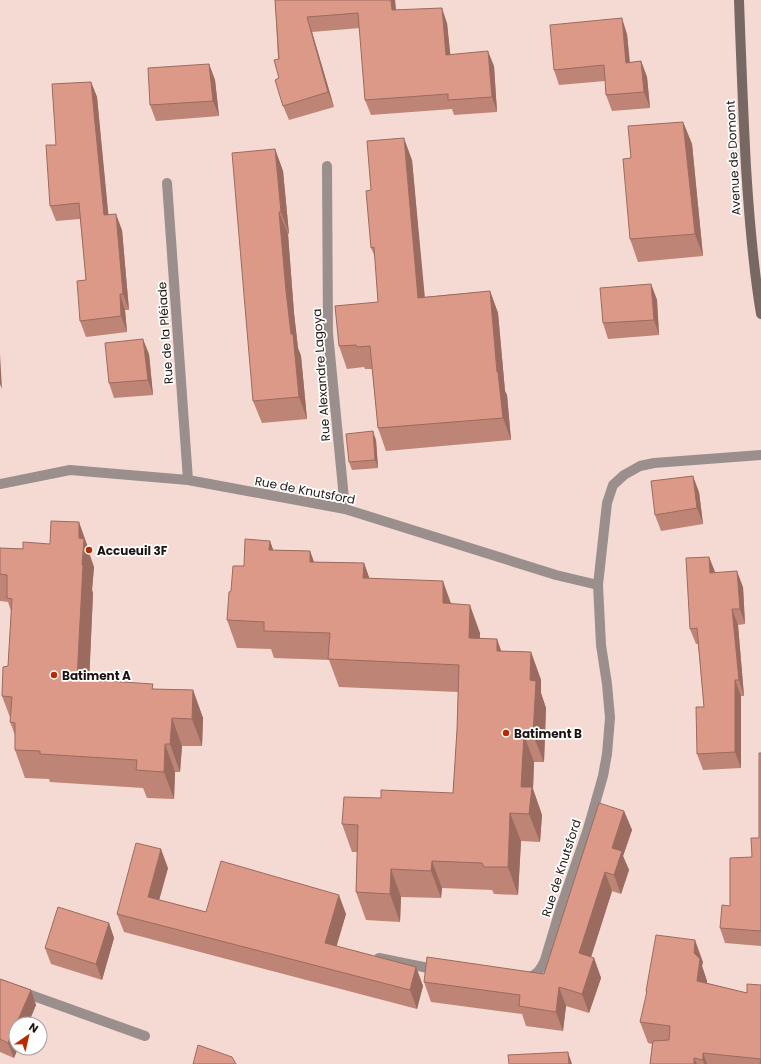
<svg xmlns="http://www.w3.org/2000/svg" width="761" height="1064" font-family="Poppins,sans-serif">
  <rect width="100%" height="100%" fill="#f5dad3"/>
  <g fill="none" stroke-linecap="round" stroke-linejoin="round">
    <path stroke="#9a8f8c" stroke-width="10" d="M0 984 145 1036"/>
    <path stroke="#9a8f8c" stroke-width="10" d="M327 166 328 333 345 509
      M167 183 188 480
      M0 484 70 470 188 480 345 509 556 575 598 585 607 503 613 485 624 475 640 466 654 463 761 455
      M379 958 438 970
      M525 978C536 977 541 969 545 960L560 910 587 832 603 776 607 754 610 718 607 684 601 645 598 585"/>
    <path stroke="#786864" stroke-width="10" d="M739 0C741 56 743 111 746 167 749 216 753 266 761 314"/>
  </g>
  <path fill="#be8475" d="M275 0H395L396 10 447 23 450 55 494 66 497 112 454 115 452 109 371 115 365 100 360 28 312 32 334 107 289 120 283 106 279 78Z
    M627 34 630 62 641 61 647 77 650 108 612 111 606 95 605 81 559 85 554 70Z
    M209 64 215 80 219 116 156 121 150 105Z
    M91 82 97 97 108 215 122 230 129 310H125L127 332 86 337 80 321 86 280 80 219 56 221 50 206 56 145Z
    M683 122 692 144 703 256 638 262 630 239 631 158Z
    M275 149 283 171 289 234H288L294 313 298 348 301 356 307 419 262 423 253 401Z
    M412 160 424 297 490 291 498 313 505 391 507 395 511 440 386 451 378 428 372 369H365L364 367 347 369 339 346 378 302 375 257 371 248V190Z
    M651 284 657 300 659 335 608 339 603 323Z
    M149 354 153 395 114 398 109 383Z
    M376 440 378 468 352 470 349 462Z
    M699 492 703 524 661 531 655 515Z
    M270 541 273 550 310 551 314 562 364 563 369 578 451 604 480 633V638L501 651 531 652 541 680V693L546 708 544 762H534L533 789 542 815 540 842 521 841 518 895 494 894 492 890 442 888 441 898 401 897 400 922 366 920 356 892 357 852H352L342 824 381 798 453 793 457 730 458 692 339 687 329 660 274 658 271 649 237 648 227 620 231 591 244 566Z
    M0 548 89 550V553L94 567 92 590 93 593 89 680 155 689 193 690 203 718 202 746H182L180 772H175L174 799 147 798 143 788 50 782 49 779 25 778 15 750V735L10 722 11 720 2 696 8 666 11 611 8 602 0 601Z
    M709 557 715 572 743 587 745 624 738 625 744 696H741V768L703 770 697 754 704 707 698 644H696L690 629Z
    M761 753V946L725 943 720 928 752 857 759 838Z
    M624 811 632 830 623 856 629 870 621 894 612 891 591 957 594 958 601 978 589 1013 566 1006 563 1031 526 1026 522 1014 431 1002 424 982 544 974Z
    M168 868 159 900 206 912 346 914 336 946 416 967 423 986 417 1009 124 932 117 914Z
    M109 923 114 938 102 980 51 964 45 948Z
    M703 962 702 966 707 981V983L747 993 761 985V1064H650L652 1044 648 1043 640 1022 647 993 646 991Z
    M0 979 31 990 36 1005 28 1024H16V1048H18L14 1058 0 1052Z"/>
  <path fill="#9b6b5f" d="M391 0H395L397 25 392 10Z
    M442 8 447 23 452 70 446 55Z
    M307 17 312 32 334 107 328 92Z
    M622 18 627 34 631 79 626 63Z
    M488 51 494 66 497 112 492 97Z
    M641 61 647 77 650 108 644 92Z
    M209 64 215 80 219 116 213 101Z
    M91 82 97 97 110 231 104 215Z
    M683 122 692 144 703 256 695 234Z
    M404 138 412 160 427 320 418 298Z
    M275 149 283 171 289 234 281 212Z
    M279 212 288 234 294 313 298 348 301 356 307 419 299 397 286 291Z
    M116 214 122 230 129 310 123 294Z
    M651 284 657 300 659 335 654 320Z
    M490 291 498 313 505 391 507 395 511 440 503 418 497 372Z
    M120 294 125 310 127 332 121 316Z
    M143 339 149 354 153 395 148 380Z
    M0 354 2 389 0 384Z
    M373 431 376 440 378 468 375 460Z
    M693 476 699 492 703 524 697 508Z
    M79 522 89 550V553L94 567 92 590 93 593 88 707 77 679Z
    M270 541 280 569 269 550Z
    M310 551 320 579 310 562Z
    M709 557 715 572 710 573Z
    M364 563 374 591 363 578Z
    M737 571 743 587 745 624 740 609Z
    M443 581 453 609 443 603Z
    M470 605 480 633 479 665 469 638Z
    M732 609 738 625 744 696 739 680Z
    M497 639 507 667 497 651Z
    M531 652 541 680V693L546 708 544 762 533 735 530 680Z
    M735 680 741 696V768L735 752Z
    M193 690 203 718 202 746 192 719Z
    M172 718 182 746 180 772 170 744Z
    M524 735 534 762 533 789 542 815 540 842 529 814 521 787Z
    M165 744 175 772 174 799 164 772Z
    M624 811 632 830 623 856 629 870 621 894 614 875 612 848Z
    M510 813 521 841 518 895 508 867Z
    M161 849 168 868 155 915 148 897Z
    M432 861 442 888 441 898 431 871Z
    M391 869 401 897 400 922 390 894Z
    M605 872 612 891 586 973 579 953Z
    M339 895 346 914 332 962 325 943Z
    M109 923 114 938 102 980 96 964Z
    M695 940 703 962 702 966 707 981 705 1002 697 981 694 953Z
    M594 958 601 978 589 1013 582 994Z
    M416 967 423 986 417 1009 410 990Z
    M559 987 566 1006 563 1031 556 1012Z
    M31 990 36 1005 28 1024H16V1048H18L14 1058 8 1043Z
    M568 1052 572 1064H569Z
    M703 1053 707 1064H704L703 1060Z
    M694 1058 697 1064H694Z"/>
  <path fill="#d98" stroke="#9b6b5f" d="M275 0H391L392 10 442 8 446 55 488 51 492 97 448 100V94L365 100 358 13 307 17 328 92 283 106 275 80 279 78 274 60 279 59Z
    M622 18 626 63 641 61 644 92 606 95 604 65 554 70 550 25Z
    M209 64 213 101 150 105 148 68Z
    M91 82 104 215 116 214 123 294H120L121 316 80 321 77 281 86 280 79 203 50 206 46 145H56L52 84Z
    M683 122 695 234 630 239 623 159 631 158 628 126Z
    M404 138 418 298 490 291 497 372H498L503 418 378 428 370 346 357 347 356 345 339 346 335 306 378 302 374 247 371 248 366 191 371 190 367 141Z
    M275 149 281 212H279L286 291 291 334H293L299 397 253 401 232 153Z
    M651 284 654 320 603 323 600 288Z
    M143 339 148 380 109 383 105 343Z
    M373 431 375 460 349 462 346 434Z
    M693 476 697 508 655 515 651 481Z
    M51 521 79 522V538L84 539 82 565H83L77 679 153 684 152 689 193 690 192 719 172 718 170 744H165L164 772 136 770 137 760 40 754V751L15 750V723L10 722 12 697 2 696 3 667 8 666 12 599 7 598V575L0 574V548L23 549V542L50 544Z
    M245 539 270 541 269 550 310 551V562L364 563 363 578 443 581V603L470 605 469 638 497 639V651L531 652 530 680 536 681 533 735H524L521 787H532L529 814 510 813 508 867H484L482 863 432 861 431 871 391 869 390 894 356 892 358 825 342 824 344 797 381 798V790L453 793 457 730 459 665 328 659 330 633 264 631V622L227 620 229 592 231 591 233 566H244Z
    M709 557 710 573 737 571 740 609H732L739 680H735V752L697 754 696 707H704L697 628 690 629 686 558Z
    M759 753H761V931L720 928 722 905 730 906V858L752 857 751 838H759Z
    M599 803 624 811 612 848 622 851 614 875 605 872 579 953 594 958 582 994 559 987 556 1012 519 1006 520 995 424 982 427 957 544 974Z
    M136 843 161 849 148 897 206 912 221 861 339 895 325 943 416 967 410 990 117 914Z
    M58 907 109 923 96 964 45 948Z
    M656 935 695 940 694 953 700 959 697 981 747 993V984L761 985V1064H760L761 1059 703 1053V1060L694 1058V1064H650L653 1041 669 1040 670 1026 640 1022 647 991H646Z
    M0 979 31 990 8 1043 0 1039Z
    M198 1045 232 1057 236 1064H193Z
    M568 1052 569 1064H509L508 1055Z"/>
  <g fill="#b62c00" stroke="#fff" stroke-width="1.5">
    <circle cx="89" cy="550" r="4"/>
    <circle cx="54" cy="675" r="4"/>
    <circle cx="506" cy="733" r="4"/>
  </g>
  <g text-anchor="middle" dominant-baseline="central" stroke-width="3.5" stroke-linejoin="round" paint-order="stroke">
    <g font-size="12" fill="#1d1412" stroke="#fff">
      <text transform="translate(733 158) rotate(-93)">Avenue de Domont</text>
      <text transform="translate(165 333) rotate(-94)">Rue de la Pléiade</text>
      <text transform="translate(321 375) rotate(-94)">Rue Alexandre Lagoya</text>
      <text transform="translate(305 490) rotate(11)">Rue de Knutsford</text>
      <text transform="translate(561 868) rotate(-72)">Rue de Knutsford</text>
    </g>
    <g font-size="12" font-weight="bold" fill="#1d1412" stroke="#fff" text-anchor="start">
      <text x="97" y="550">Accueuil 3F</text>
      <text x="62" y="675">Batiment A</text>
      <text x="514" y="733">Batiment B</text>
    </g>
  </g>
  <g transform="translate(28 1036) rotate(34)"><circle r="19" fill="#ffffff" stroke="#a5a1a0"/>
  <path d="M0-3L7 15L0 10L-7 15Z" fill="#b62c00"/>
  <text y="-6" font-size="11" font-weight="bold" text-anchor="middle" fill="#1d1412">N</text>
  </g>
</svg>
